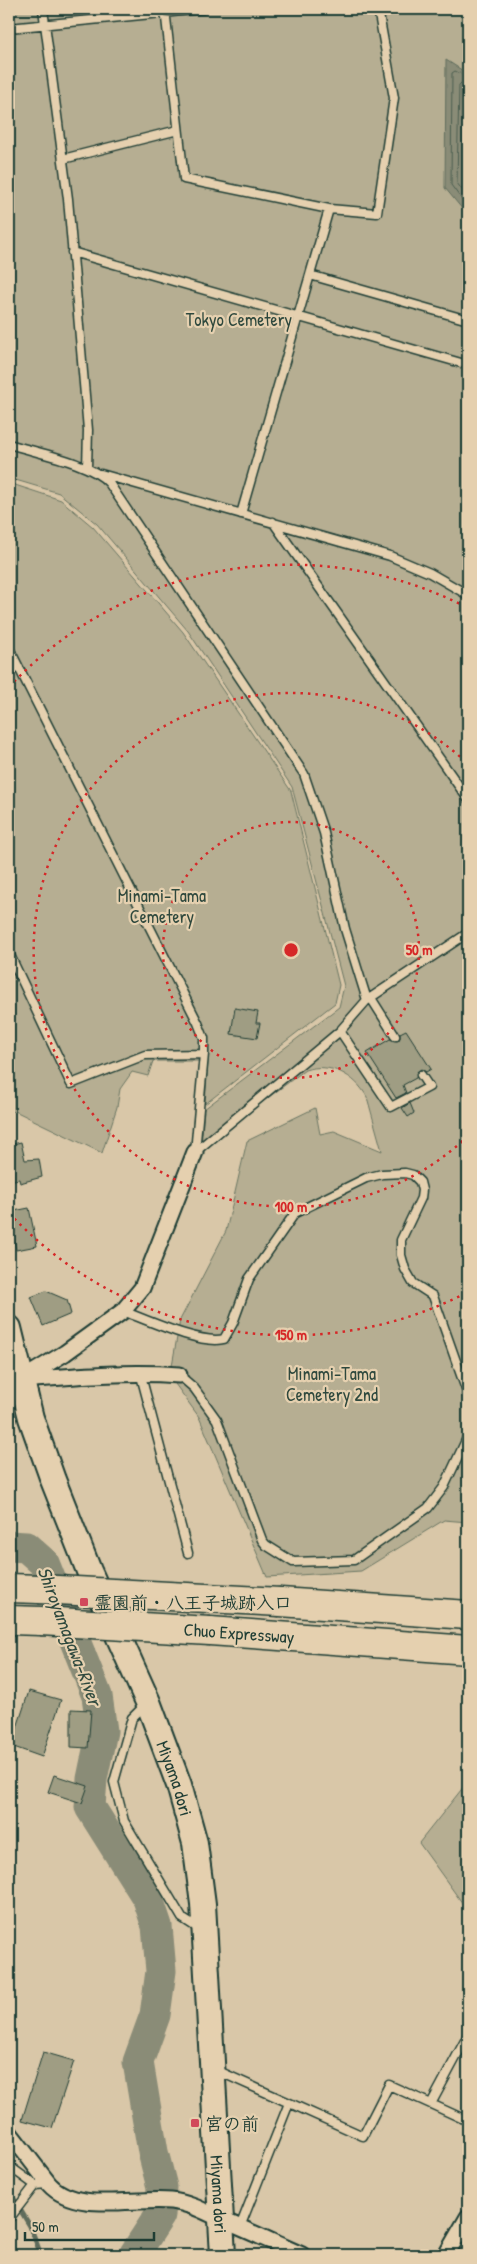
<svg xmlns="http://www.w3.org/2000/svg" width="477" height="2264" font-family="'Patrick Hand','Klee One',sans-serif">
  <rect width="100%" height="100%" fill="#d9c7a8"/>
  <filter id="ink" filterUnits="userSpaceOnUse"><feTurbulence type="fractalNoise" baseFrequency=".02" numOctaves="2"/><feDisplacementMap in="SourceGraphic" scale="10" xChannelSelector="R" yChannelSelector="G"/><feConvolveMatrix kernelMatrix="1 2 1 2 8 2 1 2 1" color-interpolation-filters="sRGB"/></filter>
  <g filter="url(#ink)">
    <path fill="#b6ae92" stroke="#6a7663" d="M9 9H468V1522L444 1520 361 1571 267 1577 199 1417 170 1377 180 1320 226 1231 247 1141 315 1108 320 1134 334 1131 382 1151 367 1097C355 1075 330 1062 305 1070L201 1148 204 1109 339 1007 344 986 292 787 188 631 97 524 59 493 9 478Z
      M9 483 61 500 93 527 183 632 291 791 339 985 335 1003 205 1104 208 1061H153L148 1076 132 1072 120 1089 117 1107 102 1153 15 1111 9 1112Z
      M468 1773V1911L419 1843 465 1785Z"/>
    <path fill="#8a8c77" stroke="#5f6c5c" d="M446 60 468 74V216L445 188Z"/>
    <g fill="none" stroke-linecap="round" stroke-linejoin="round">
      <path stroke="#4a5d4f" stroke-width="1" d="M468 77 455 71 452 73 451 185 468 208
        M468 84 461 83 459 85 457 183 468 198
        M468 91 466 94 464 180 468 186"/>
      <path stroke="#5f6c5c" stroke-width="5" d="M33 1553 35 1539
        M9 2191 30 2226 41 2255"/>
      <path stroke="#8a8c77" stroke-width="31" d="M9 1546 26 1547 44 1563 97 1696 102 1731 92 1779 90 1807 148 1899 157 1926 161 1971 155 2015 138 2062 153 2152 162 2187 160 2215 134 2255"/>
    </g>
    <path fill="#9f9d83" stroke="#1f3d34" d="M235 1008 258 1012 256 1023H260L257 1038 231 1034Z
      M406 1030 431 1069 426 1072 421 1069 418 1071 416 1078 403 1085 406 1093 396 1098 367 1053 390 1039 398 1041 400 1038V1033Z
      M410 1103 414 1113 408 1117 402 1108Z
      M21 1142 25 1160 39 1159 42 1177 20 1183 19 1179 9 1181V1145Z
      M29 1208 37 1246 16 1250 9 1212Z
      M46 1291 67 1300 71 1314 43 1326 31 1297Z
      M29 1691 61 1700 42 1757 11 1746Z
      M71 1709 91 1710 88 1748 71 1747Z
      M54 1775 88 1786 82 1803 48 1792Z
      M43 2052 74 2061 52 2128 22 2120Z"/>
    <g fill="none" stroke-linecap="round" stroke-linejoin="round">
      <defs>
        <path id="service" d="M43 9 68 199 88 430 87 468
          M165 9 184 179 329 209 377 213 394 98 378 9
          M9 28 203 9
          M63 159 178 130
          M72 252 468 365
          M310 275 468 320
          M9 444C37 453 90 462 109 483L304 774 324 833 345 929 367 1000
          M101 474 390 556 430 573 468 595
          M241 514 329 209
          M273 522 468 799
          M9 648 198 1023 204 1038V1054L195 1152
          M9 953 71 1084 145 1055 204 1054
          M371 998 395 1036
          M340 1031 391 1107 429 1087 421 1075
          M195 1152 340 1031 367 1000 468 933
          M123 1311C147 1320 201 1345 224 1339L233 1323 249 1279 295 1213 366 1178 382 1174 405 1173 413 1175 420 1182 422 1190 421 1198 401 1240V1255L405 1269 413 1283 433 1296 468 1395
          M140 1372 188 1553
          M179 1375 194 1388 217 1420 262 1540 266 1545 293 1562 354 1560 428 1508 444 1487 468 1436
          M145 1705 132 1718 114 1782 124 1821 182 1918 199 1929
          M468 2035 431 2104 468 2121
          M216 2070 363 2136 389 2085 431 2104
          M9 2166 35 2185 48 2184
          M9 2219 35 2185
          M240 2227 289 2103"/>
        <path id="minor" d="M21 1380 65 1353 123 1311 142 1288 195 1152
          M9 1384 21 1380C74 1376 126 1371 179 1375
          M9 2132 49 2184C76 2214 134 2197 171 2201 191 2203 207 2213 225 2221 251 2232 277 2244 302 2255
          M446 2255 468 2217"/>
        <g id="primary">
          <path id="s1" d="M9 1328 31 1418 53 1480 89 1571 148 1702 179 1785 195 1843 203 1904 223 2255"/>
        </g>
        <path id="motorway" d="M9 1588 39 1589
          M280 1602 468 1615
          M9 1620 41 1621
          M210 1631 468 1650"/>
      </defs>
      <use href="#service" stroke="#1f3d34" stroke-width="11"/>
      <use href="#minor" stroke="#1f3d34" stroke-width="19"/>
      <use href="#primary" stroke="#1f3d34" stroke-width="28"/>
      <use href="#motorway" stroke="#1f3d34" stroke-width="31"/>
      <use href="#service" stroke="#e5d0af" stroke-width="8"/>
      <use href="#minor" stroke="#e5d0af" stroke-width="15"/>
      <use href="#primary" stroke="#e5d0af" stroke-width="24"/>
      <use href="#motorway" stroke="#e5d0af" stroke-width="28"/>
      <defs>
        <path id="motorway-bridge" d="M39 1589 280 1602
          M41 1621 210 1631"/>
      </defs>
      <use href="#motorway-bridge" stroke="#1f3d34" stroke-width="31" stroke-linecap="butt"/>
      <use href="#motorway-bridge" stroke="#e5d0af" stroke-width="28"/>
    </g>
  </g>
  <g fill="none" stroke="#d62828" stroke-width="2.5" stroke-dasharray="2.5 5">
    <circle cx="291" cy="950" r="128"/>
    <path d="M468 1136A257 257 0 1 1 468 764"/>
    <path d="M466 1293A385 385 0 0 1 9 1213M9 687A385 385 0 0 1 466 607"/>
  </g>
  <g fill="#d1495b" stroke="#e5d0af" stroke-width="2">
    <rect x="79" y="1597" width="10" height="10" rx="2.5"/>
    <rect x="190" y="2118" width="10" height="10" rx="2.5"/>
  </g>
  <g text-anchor="middle" dominant-baseline="central" stroke-width="4.5" stroke-linejoin="round" paint-order="stroke">
    <g font-size="18" fill="#2e483d" stroke="#e5d0af">
      <text x="239" y="319">Tokyo Cemetery</text>
      <text x="162" y="895">Minami-Tama<tspan x="162" dy="21">Cemetery</tspan></text>
      <text x="332" y="1373">Minami-Tama<tspan x="332" dy="21">Cemetery 2nd</tspan></text>
    </g>
    <g font-size="18" font-weight="bold" fill="#1f3d34" stroke="#e5d0af" text-anchor="start">
      <text x="94" y="1602">霊園前・八王子城跡入口</text>
      <text x="205" y="2123">宮の前</text>
    </g>
    <g font-size="18" fill="#1f3d34" stroke="#e5d0af">
      <text transform="translate(239 1633) rotate(4)">Chuo Expressway</text>
      <text stroke="none"><textPath href="#s1" startOffset="481">Miyama dori</textPath></text>
      <text stroke="none"><textPath href="#s1" startOffset="901">Miyama dori</textPath></text>
    </g>
    <g font-size="19" font-style="italic" fill="#2f493e" stroke="#e5d0af">
      <text transform="translate(70 1636) rotate(69)">Shiroyamagawa-River</text>
    </g>
  </g>
  <circle cx="291" cy="950" r="8" fill="#d62828" stroke="#e5d0af" stroke-width="2.5"/>
  <g font-size="15" text-anchor="middle" font-weight="bold" fill="#d62828" stroke="#e5d0af" stroke-width="4.5" stroke-linejoin="round" paint-order="stroke">
    <text x="419" y="955">50 m</text>
    <text x="291" y="1212">100 m</text>
    <text x="291" y="1340">150 m</text>
  </g>
  <rect width="477" height="2264" fill="none" stroke="#e5d0af" stroke-width="30"/>
  <rect x="15" y="15" width="447" height="2234" fill="none" stroke="#1f3d34" stroke-width="2" filter="url(#ink)"/>
  <path d="M25 2232v8h129v-8" fill="none" stroke="#1f3d34" stroke-width="2.5"/>
  <text x="32" y="2232" font-size="15" fill="#1f3d34" stroke="#e5d0af" stroke-width="4" paint-order="stroke">50 m</text>
</svg>
